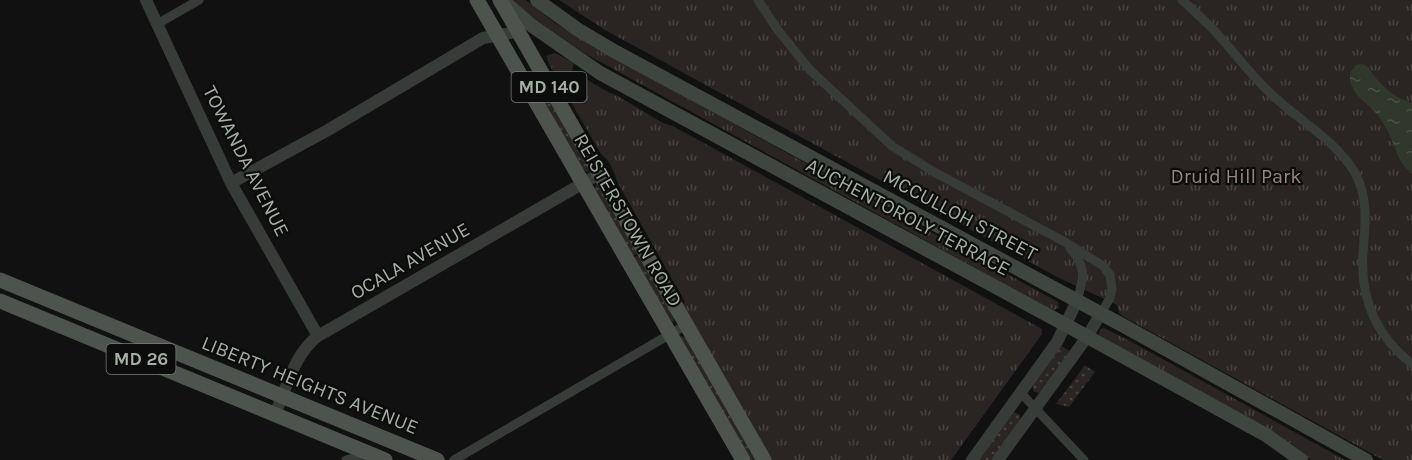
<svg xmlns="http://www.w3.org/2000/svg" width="1412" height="460" font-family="Karla,sans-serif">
  <defs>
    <pattern id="grass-dots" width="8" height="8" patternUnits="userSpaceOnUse" patternTransform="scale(1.5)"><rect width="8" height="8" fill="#2a2523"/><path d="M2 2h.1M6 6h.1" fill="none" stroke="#464240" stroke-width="1.8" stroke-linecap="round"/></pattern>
    <pattern id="park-tufts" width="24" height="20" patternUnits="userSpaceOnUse" patternTransform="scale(1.5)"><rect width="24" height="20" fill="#2a2523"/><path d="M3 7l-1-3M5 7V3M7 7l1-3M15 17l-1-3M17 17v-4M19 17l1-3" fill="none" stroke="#464240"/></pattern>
    <pattern id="water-ripples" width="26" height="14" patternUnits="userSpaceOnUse" patternTransform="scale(1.5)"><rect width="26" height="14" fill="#2f382b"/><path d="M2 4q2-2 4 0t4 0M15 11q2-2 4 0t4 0" fill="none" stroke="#4a5247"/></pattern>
  </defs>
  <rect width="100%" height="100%" fill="#101110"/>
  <path fill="url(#grass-dots)" d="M533 72 589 170 588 172 583 170 528 75Z
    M596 185H598L637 254 633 256 594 188Z
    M638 256 674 317V322H672L634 257Z
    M681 336 685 337 757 460H751L680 338Z
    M1061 346 1070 351 1039 393 1033 391V384Z
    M1085 365 1095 372 1069 407 1056 404Z
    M1014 412 1020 415V422L992 460H978Z"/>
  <path fill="url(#park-tufts)" d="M512 0H526L555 23 594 47 1058 302 1059 308 1054 310 1032 299 586 54 530 16Z
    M559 0H1412V460H1383L1124 317 1119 313 1117 305 1061 279 605 30Z
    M555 53 574 63 572 71 610 93 616 95 663 123 673 126 1042 329V334L951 460H770L681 306 685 302C663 263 641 224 619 185 613 173 613 163 601 154L549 64 546 56Z
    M1104 328 1130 341 1345 460H1311L1269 430 1099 335 1100 329Z"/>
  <path fill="url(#water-ripples)" d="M1361 64 1366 65C1379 83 1390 96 1412 103V173C1398 163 1397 151 1390 136 1387 128 1381 119 1375 112 1364 100 1348 92 1350 73L1356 65Z"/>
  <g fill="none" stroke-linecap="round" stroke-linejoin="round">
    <path stroke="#383c39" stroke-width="9" d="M758 0 777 29 810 70 892 146 934 172 1065 242 1103 266 1110 275 1112 289 1110 298 1101 313
      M1182 0C1195 12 1209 24 1221 38 1237 56 1251 75 1269 92 1296 119 1335 139 1355 173 1369 198 1365 226 1363 253 1360 298 1376 336 1412 364
      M157 24 199 0
      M1070 248C1087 268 1084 277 1077 301
      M1020 392 1084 460
      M346 460 366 454
      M454 460 686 325"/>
    <path stroke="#383c39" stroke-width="12" d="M146 0 231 183 318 336
      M231 183 328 130 483 38 516 32
      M275 414C287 387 294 354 318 336L599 174
      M972 460 1057 342 1077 301
      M998 460 1087 337 1101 313"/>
    <path stroke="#3f453f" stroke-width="14" d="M537 0 577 29 614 51 1124 326 1366 460
      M503 1 531 25 600 73 1066 325 1266 435 1301 460"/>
    <path stroke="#4d544e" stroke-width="15" d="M477 0 743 460
      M500 0 764 460
      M0 280 437 460
      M0 301 385 460"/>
  </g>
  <g text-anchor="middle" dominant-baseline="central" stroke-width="4.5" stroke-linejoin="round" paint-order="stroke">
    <g fill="#0b0c0b" stroke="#757f75" stroke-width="1.5">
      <rect x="511.5" y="72" width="75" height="30" rx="4.5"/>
      <rect x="106.5" y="344" width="69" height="30" rx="4.5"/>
    </g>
    <g font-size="18" font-weight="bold" fill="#a3b0a2">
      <text x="549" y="87">MD 140</text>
      <text x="141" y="359">MD 26</text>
    </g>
    <g font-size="20" fill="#a3b0a2" stroke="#0b0c0b">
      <text transform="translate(246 161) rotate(63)">TOWANDA AVENUE</text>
      <text transform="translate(960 215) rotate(28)">MCCULLOH STREET</text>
      <text transform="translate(908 217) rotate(28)">AUCHENTOROLY TERRACE</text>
      <text transform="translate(628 220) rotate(60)">REISTERSTOWN ROAD</text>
      <text transform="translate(410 261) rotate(-30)">OCALA AVENUE</text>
      <text transform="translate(310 385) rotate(22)">LIBERTY HEIGHTS AVENUE</text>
    </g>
    <g font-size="20" fill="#99857b" stroke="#0b0c0b">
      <text x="1236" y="176">Druid Hill Park</text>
    </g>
  </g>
</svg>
